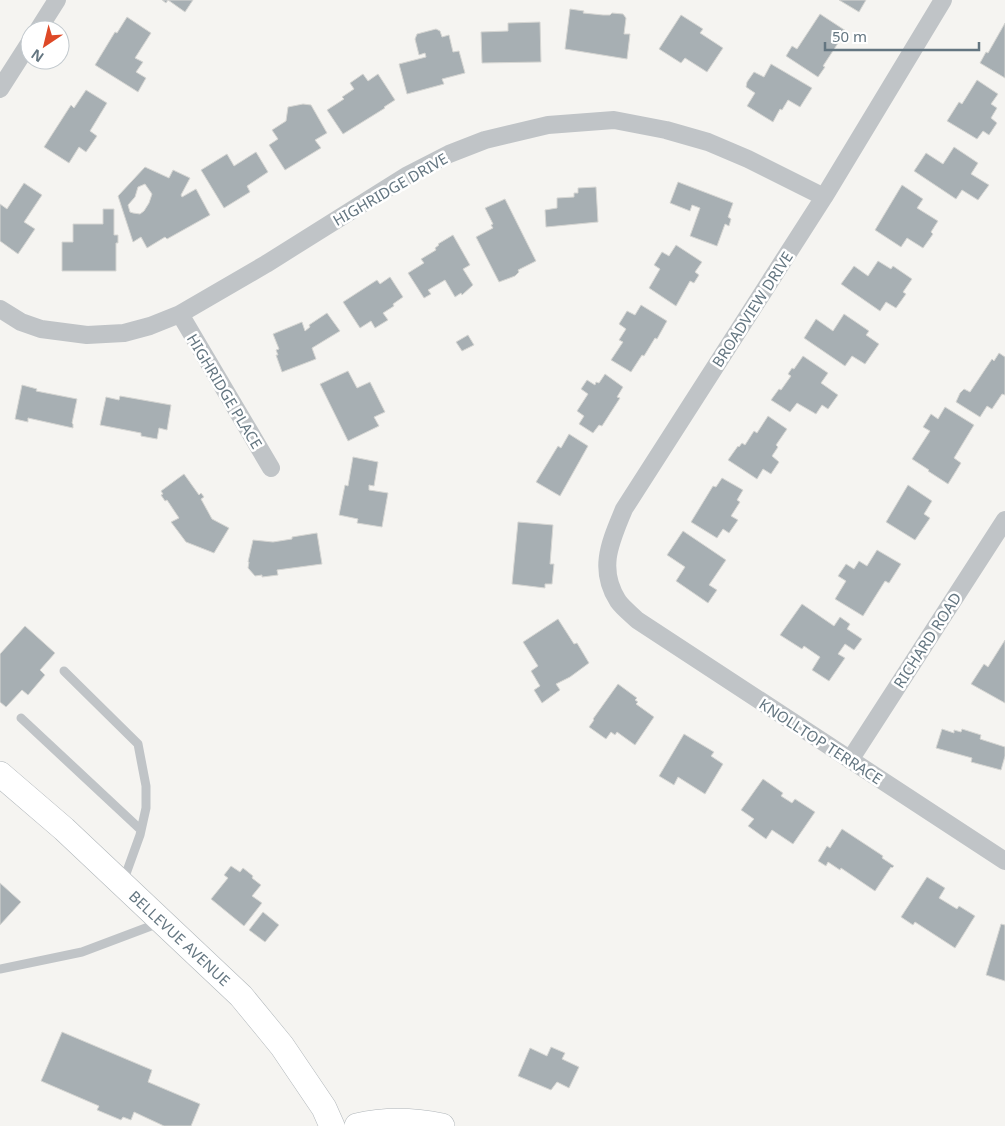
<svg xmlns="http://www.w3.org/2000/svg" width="1005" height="1126" font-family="'Noto Sans',sans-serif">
  <rect width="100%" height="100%" fill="#f5f4f1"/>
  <path fill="#a7afb3" stroke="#d6d6d3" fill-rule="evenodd" d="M162 0H193L185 12 168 0 166 3Z
    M839 0H866L859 12Z
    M570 9 584 11 583 13 603 15H610L612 13 623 14 626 18 624 34H630L627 59 565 49Z
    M820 14 846 31 823 66 825 67 818 77 786 56 792 46 797 49Z
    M681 15 703 29 700 33 723 48 707 72 685 58 681 63 659 49Z
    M127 17 151 33 135 58 143 62 136 72 146 78 138 92 95 65 115 32 117 33Z
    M540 22 541 62 482 63 481 32 508 31V23Z
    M1005 23V78L980 63 986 52 988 53Z
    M436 29 440 31 442 37 449 35 453 52 459 51 465 73 442 79 444 84 407 94 399 64 426 57 425 53 419 55 415 39 417 34Z
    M771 64 812 88 800 107 788 100 782 110 780 109 773 122 747 106 755 93 746 87 747 82 754 72 764 77Z
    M363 74 368 81 378 74 395 100 384 107 385 108 343 134 327 110 344 99 342 97 354 89 350 83Z
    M977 80 998 94 991 104 997 108 991 118 997 123 989 135 983 131 977 139 947 121 959 102 962 104Z
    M86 90 107 103 90 131 97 136 86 152 79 147 69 163 44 147 71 105 74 108Z
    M303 104 311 105 327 133 315 140 321 148 285 170 269 145 278 139 272 130 286 121 288 107Z
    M954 147 978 163 971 174 989 185 978 200 962 190 956 199 914 171 926 153 943 164Z
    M256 152 268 172 247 186 250 192 224 208 201 170 227 154 234 166Z
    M145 167 169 178 173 170 190 178 181 195 182 197 196 189 210 215 167 239 165 237 147 248 141 237 133 242 118 196ZM145 184 152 194 149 203 144 211 140 214 133 213 130 212 128 205 135 197 138 187Z
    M678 182 733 203 728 217 731 219 729 226 725 224 717 246 690 236 700 208 692 205 690 211 670 203Z
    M24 183 42 195 24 222 35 229 18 254 0 241V204L7 209Z
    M902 185 923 199 917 208 938 221 931 232 933 234 923 248 907 238 901 247 875 230Z
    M596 187 598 222 546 227 545 210 557 208V198L574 197V193H578V188Z
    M505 199 536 261 518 270 519 272 515 276 499 282 476 237 493 228 491 225 493 224 485 208Z
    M103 209H114V235H118V243H116V271H62V242H73V224H103Z
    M453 235 470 265 463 269 473 285 462 295 461 293 455 297 445 280 428 290 431 294 424 298 408 273 424 263 421 259 436 250 435 248 439 245 438 244Z
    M676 245 702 262 695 272 699 275 694 283 690 281 676 306 649 288 660 269 654 265 662 252 669 256Z
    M878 261 891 269 893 266 912 279 903 292 906 294 896 308 886 302 880 311 841 284 854 266 868 276Z
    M390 277 403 297 393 304 394 306 383 313 388 320 375 328 371 321 360 328 343 302 377 280 380 284Z
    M641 305 667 321 657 339 655 338 644 356 642 355 631 372 611 360 623 342 619 340 626 329 619 324 627 311 635 315Z
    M327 313 340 331 312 348 316 359 282 372 276 355H278L276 350 279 349 273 334 302 322 305 331 310 327 309 325Z
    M844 314 869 331 866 335 879 344 865 364 852 356 845 366 804 338 816 319 833 331Z
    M468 335 474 345 462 351 456 342Z
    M999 353 1005 357V395L1002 394 992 409 987 406 980 417 956 402 960 393 964 389 970 392 992 359 994 361Z
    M803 356 828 373 821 383 838 395 828 409 822 405 816 414 797 403 790 412 771 400 779 389 781 390 791 376 788 374 792 368 794 369Z
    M348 371 357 388 370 382 385 412 374 417 379 426 348 441 320 384Z
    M605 374 623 387 617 397 620 398 602 426 599 425 593 433 579 424 584 416 577 411 588 394 581 389 587 380 595 385 596 382 599 383Z
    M22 385 37 389 36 391 77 399 72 423 73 424V428L28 418V422L15 419Z
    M120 396 171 405 167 430 159 428 157 439 141 436V433L100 425 106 397 119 400Z
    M945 407 974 425 954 458 961 463 948 484 928 471 929 470 912 459 930 431 923 427 931 414 938 419Z
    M768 416 787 429 776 445 778 447 772 456 779 462 771 474 763 469 757 479 728 460 738 446 739 447 742 443 745 445 754 431 757 433Z
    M569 434 588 446 560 496 536 482 558 446 561 448Z
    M353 457 378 462 374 486 369 485V490L388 493 382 527 357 523 358 519 339 515 345 485 348 486Z
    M184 474 199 495 201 493 204 497 201 499 212 519 229 528 214 553 186 542 171 522 179 518 167 500 165 501 161 495 163 494 161 491Z
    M722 478 743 490 737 500 740 502 731 516 738 520 729 533 723 529 717 538 691 522 713 486 716 487Z
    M908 485 932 501 924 514 930 518 915 540 886 522Z
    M518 522 553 525 550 564H554L552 584H545V588L512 584Z
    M683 531 726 560 709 585 717 590 708 603 676 581 685 567 667 555Z
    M317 533 322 564 277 570 278 575 262 577V575L255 576 248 568 249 562H248L253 540 273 542 292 539V537Z
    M877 550 901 564 889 583 885 581 863 616 835 599 846 581 838 576 846 564 854 569 859 561 867 566Z
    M802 604 834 626 840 617 850 624 847 629 862 639 854 650 845 644 838 654 845 658 829 681 812 670 820 657 804 646 802 649 780 635Z
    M558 619 574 644 577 643 589 663 570 677 556 684 560 690 542 703 534 690 540 686 531 671 538 666 523 642Z
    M25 626 55 653 40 670 45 675 28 695 22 690 6 707 0 702V654Z
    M1005 640V703L971 684 984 664 988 667Z
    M618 684 637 698 635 700 638 702 636 704 654 717 635 745 617 732 615 735 611 732 606 739 589 727 594 720 593 719Z
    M942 729 954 733V730L961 732 962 729 981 735 980 739 1005 747V756L1001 770 971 762 972 758 936 748Z
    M684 734 714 752 711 756 723 764 705 794 678 777 674 785 659 776Z
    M763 779 783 793 781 796 792 803 795 799 815 812 793 844 772 830 766 839 748 826 754 819 741 810Z
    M842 829 883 856 882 858 894 866 892 868 891 867 875 891 841 868 840 870 828 862 826 866 818 861 827 846 830 848Z
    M231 866 240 872 243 868 253 876 252 878 261 885 252 896 262 903 244 926 211 899 228 878 224 875Z
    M927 877 945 888 939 898 957 909 959 906 975 916 955 948 915 922 913 925 901 917Z
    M0 883 21 902 0 925Z
    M263 912 279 925 265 942 249 930Z
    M1001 924 1005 925V981L986 975Z
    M62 1032 152 1070 148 1082 200 1104 191 1126H164L134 1112 131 1120 123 1117 121 1120 97 1110 99 1106 41 1081Z
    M551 1047 565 1053 562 1059 579 1067 569 1088 557 1082 551 1090 518 1076 530 1048 547 1056Z"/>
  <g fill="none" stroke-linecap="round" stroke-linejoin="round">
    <defs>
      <path id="secondary" d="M0 774 64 829 241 996 282 1046 324 1108 332 1126
        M357 1126C386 1119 413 1120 442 1126"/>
    </defs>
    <use href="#secondary" stroke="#b0b6ba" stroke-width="26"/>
    <path stroke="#c0c4c7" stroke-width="9" d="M64 671 138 744 146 786V808L140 835 123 882
      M21 718 141 830
      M0 969 82 952 159 923"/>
    <path stroke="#c0c4c7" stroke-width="18" d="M943 0 824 197 624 509C611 541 597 568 618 601 623 608 631 614 637 620L1005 861
      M38 30 57 0
      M0 89 30 42
      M0 309 21 322 41 329 87 335 124 333 150 326 180 314 266 264 408 175 449 154 485 140 548 125 614 120 666 130 708 142 748 159 824 197
      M180 314 271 468
      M850 760 1005 520"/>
    <use href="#secondary" stroke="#fff" stroke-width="25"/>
  </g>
  <g text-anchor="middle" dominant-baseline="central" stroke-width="5" stroke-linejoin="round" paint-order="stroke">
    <g font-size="15" fill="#647681" stroke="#fff">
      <text transform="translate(390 189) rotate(-30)">HIGHRIDGE DRIVE</text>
      <text transform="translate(752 309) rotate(-57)">BROADVIEW DRIVE</text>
      <text transform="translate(225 391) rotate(59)">HIGHRIDGE PLACE</text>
      <text transform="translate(927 640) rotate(-57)">RICHARD ROAD</text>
      <text transform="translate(821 741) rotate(33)">KNOLLTOP TERRACE</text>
      <text transform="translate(180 938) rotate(43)">BELLEVUE AVENUE</text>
    </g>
  </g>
  <g transform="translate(45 45) rotate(215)"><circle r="24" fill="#ffffff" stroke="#c1c8cd"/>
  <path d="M0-4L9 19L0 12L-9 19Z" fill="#de4927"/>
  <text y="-8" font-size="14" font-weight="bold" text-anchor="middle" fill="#647681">N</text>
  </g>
  <path d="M825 42v8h154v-8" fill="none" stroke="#647681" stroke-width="2.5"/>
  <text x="832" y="42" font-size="15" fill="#647681" stroke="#ffffff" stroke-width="4" paint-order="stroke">50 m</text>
</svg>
